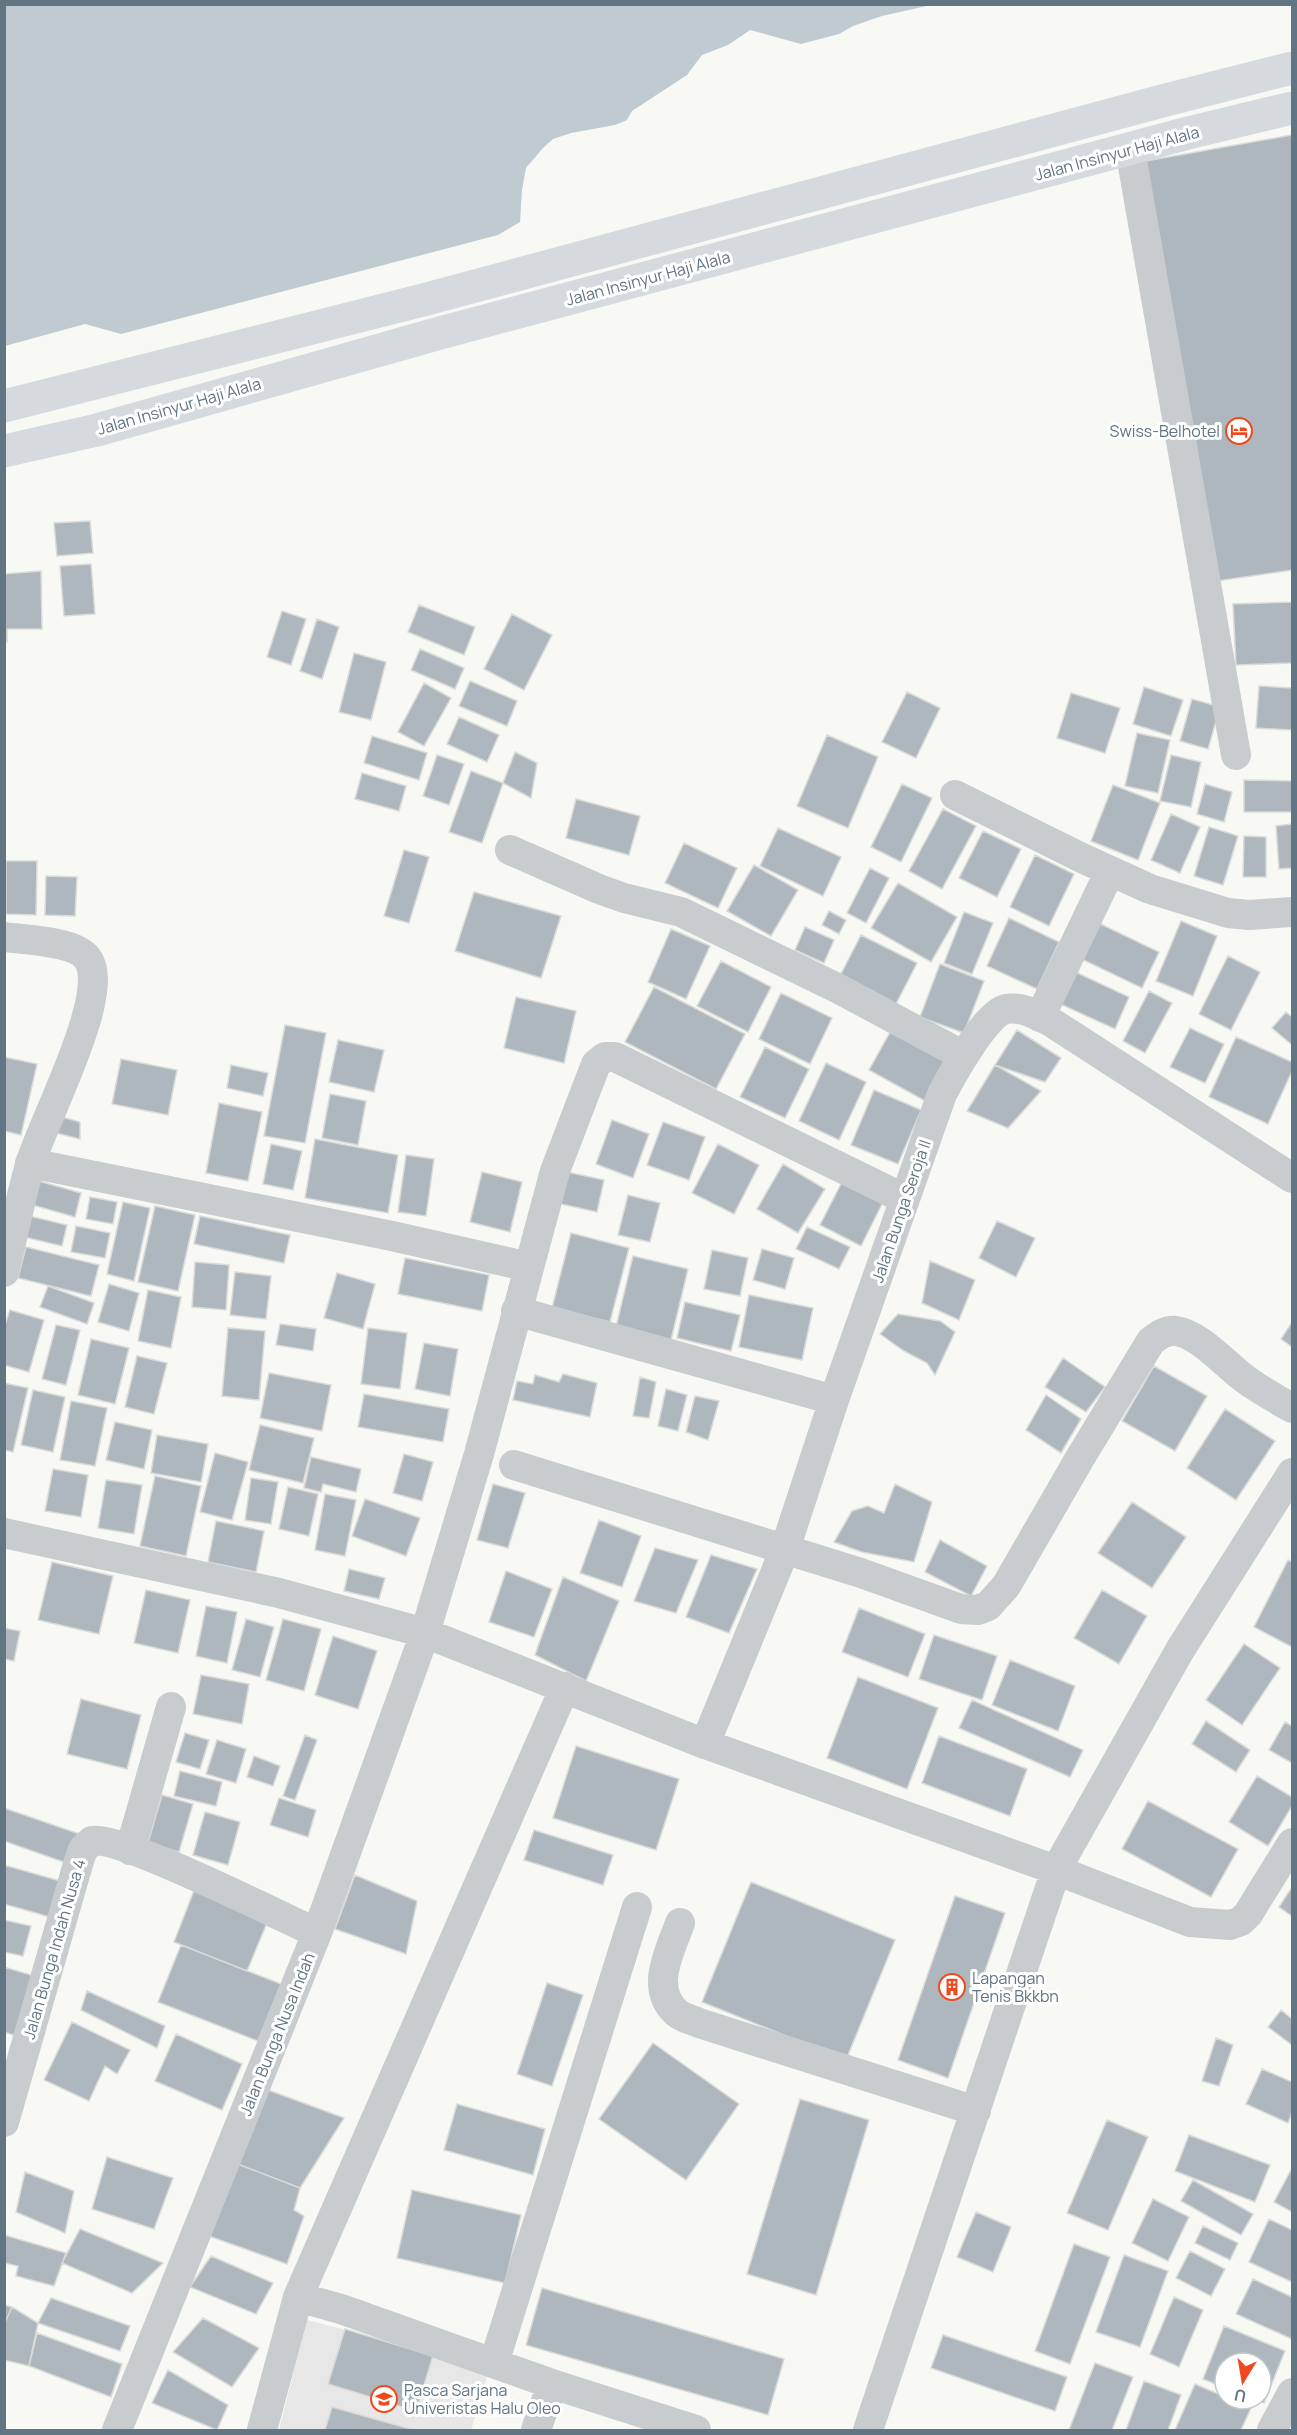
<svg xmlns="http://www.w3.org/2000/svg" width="1297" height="2435" font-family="Manrope,sans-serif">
  <rect width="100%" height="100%" fill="#f8f8f5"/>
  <path fill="#e6e7e6" d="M307 2320 490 2367 471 2430H279Z"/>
  <path fill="#bfcbd0" d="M5 4H931V5L882 16 853 26 839 34 801 44 750 30 728 45 702 55 687 75 632 111 627 120 615 125 571 133 553 139 543 148 526 168 522 190 520 222 498 235 121 334 85 324 5 346Z"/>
  <path fill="#aeb7bd" stroke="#dadad8" stroke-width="1.5" d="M1292 135V570L1210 582 1140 162Z
    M90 521 93 553 57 556 54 523Z
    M91 564 95 614 64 616 60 566Z
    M41 571 42 629H7V642H4V574Z
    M1292 602V663L1236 665 1233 604Z
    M419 605 475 627 464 655 408 632Z
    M282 611 306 619 291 665 267 657Z
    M512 614 552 635 524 690 484 669Z
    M317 619 339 627 322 679 300 671Z
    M420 649 464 668 455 689 411 670Z
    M354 653 386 662 371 720 339 712Z
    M470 681 517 701 507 726 459 706Z
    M424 683 451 698 424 746 398 732Z
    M1259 686 1292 688V730L1256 728Z
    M1144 687 1183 700 1171 736 1133 724Z
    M907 692 940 708 916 758 882 742Z
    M1071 693 1120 708 1105 753 1057 738Z
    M1192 699 1220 707 1208 749 1180 741Z
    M459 717 499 735 487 762 447 744Z
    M1137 733 1170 740 1158 793 1125 786Z
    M827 735 878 757 848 828 797 806Z
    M372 736 427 753 419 780 364 763Z
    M515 752 537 763 531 798 503 783Z
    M437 755 464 764 449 805 423 796Z
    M1171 755 1201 762 1191 807 1160 801Z
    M471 771 503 783 482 843 449 832Z
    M362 773 406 786 399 811 355 799Z
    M1244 780 1292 781V812H1244Z
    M902 784 932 798 901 862 871 847Z
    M1205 784 1232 792 1224 822 1197 814Z
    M1113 785 1160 803 1138 860 1091 841Z
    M576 799 640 816 629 855 566 838Z
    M943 809 976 826 942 889 909 871Z
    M1171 814 1200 827 1180 873 1151 860Z
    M1292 824V868L1279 869 1276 826Z
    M1209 827 1238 836 1223 885 1194 876Z
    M778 828 841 857 823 896 760 866Z
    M983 831 1021 849 997 897 959 878Z
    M1244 836 1266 837V877H1243Z
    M684 843 737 868 718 908 665 883Z
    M404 850 429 857 409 923 384 916Z
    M1035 855 1074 874 1049 926 1010 907Z
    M6 861H37L36 915 6 914Z
    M754 865 798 890 771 936 727 911Z
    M870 868 889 878 866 923 847 913Z
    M46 876 77 877 75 916 45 915Z
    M898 883 957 917 931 962 871 928Z
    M474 892 561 916 541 978 455 951Z
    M829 911 846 920 839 934 822 925Z
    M964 912 993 923 972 974 944 963Z
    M1009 918 1059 942 1037 989 987 966Z
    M1088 918 1159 952 1142 988 1071 954Z
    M1181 921 1217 936 1193 996 1156 981Z
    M805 927 834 940 824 963 795 950Z
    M671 929 710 946 686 999 648 982Z
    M861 935 917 963 896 1004 840 976Z
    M1228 956 1260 972 1231 1030 1199 1014Z
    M721 961 771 987 748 1032 697 1006Z
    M940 964 984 981 964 1033 920 1017Z
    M1071 970 1129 997 1115 1029 1056 1002Z
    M654 987 745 1034 716 1089 625 1042Z
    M1149 991 1172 1003 1145 1053 1123 1041Z
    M781 993 832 1018 810 1064 759 1039Z
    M516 997 576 1011 564 1063 504 1048Z
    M1286 1012 1292 1017V1045L1272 1028Z
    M285 1025 326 1033 305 1143 264 1136Z
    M893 1027 951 1060 927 1102 869 1070Z
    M1190 1028 1224 1044 1205 1083 1170 1067Z
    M1017 1030 1061 1058 1045 1082 995 1065Z
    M1236 1037 1292 1062V1071L1268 1124 1209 1097Z
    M338 1040 384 1050 374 1092 329 1082Z
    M765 1047 809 1069 785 1118 740 1097Z
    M4 1057 37 1064 21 1135 4 1131Z
    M121 1059 177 1070 168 1115 112 1104Z
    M826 1063 866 1082 839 1140 799 1121Z
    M231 1065 268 1073 263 1096 227 1088Z
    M995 1065 1041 1091 1008 1128 967 1111Z
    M874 1090 921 1110 898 1164 851 1145Z
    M330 1094 366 1101 358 1145 322 1138Z
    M219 1103 262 1112 248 1181 206 1173Z
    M58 1116 80 1122V1139L48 1131Z
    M612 1120 649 1134 633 1178 596 1164Z
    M663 1122 705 1137 689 1180 647 1165Z
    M315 1139 398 1155 388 1213 305 1198Z
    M271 1144 302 1151 293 1190 263 1184Z
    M718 1144 759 1165 734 1214 692 1193Z
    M406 1155 434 1159 426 1216 398 1212Z
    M783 1164 825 1189 798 1233 757 1209Z
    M482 1172 522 1182 510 1232 470 1222Z
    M567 1172 604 1180 597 1212 561 1204Z
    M35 1180 81 1193 75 1217 29 1204Z
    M842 1182 883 1202 861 1246 820 1225Z
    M628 1195 660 1203 650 1242 618 1235Z
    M90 1197 117 1202 113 1224 86 1219Z
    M123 1202 150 1208 134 1281 107 1274Z
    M155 1206 195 1215 178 1291 138 1282Z
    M21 1214 67 1225 62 1246 16 1235Z
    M200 1216 290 1235 284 1263 194 1244Z
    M997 1221 1035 1238 1016 1277 979 1258Z
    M76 1226 110 1233 105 1258 71 1252Z
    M807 1227 850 1247 839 1269 796 1249Z
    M571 1233 629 1248 610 1322 552 1308Z
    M26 1247 99 1265 91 1296 18 1278Z
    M762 1249 794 1258 785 1289 753 1280Z
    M712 1250 748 1258 740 1296 704 1289Z
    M633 1256 688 1269 671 1340 616 1327Z
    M405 1258 489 1275 482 1311 398 1294Z
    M930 1261 975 1280 959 1320 922 1303Z
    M195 1262 229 1265 226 1310 192 1307Z
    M235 1272 271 1276 266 1319 230 1315Z
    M337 1273 375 1284 363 1329 324 1318Z
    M109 1284 139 1293 129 1331 98 1322Z
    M48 1286 94 1303 87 1324 40 1307Z
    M148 1290 181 1297 171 1348 138 1341Z
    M749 1295 813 1308 802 1360 739 1347Z
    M685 1302 740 1315 731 1351 677 1338Z
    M10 1310 44 1320 29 1372 4 1365V1328Z
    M898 1314 940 1321 955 1332 935 1375 927 1363 904 1351 880 1334Z
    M1292 1322V1347L1281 1339Z
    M280 1324 316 1329 313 1351 276 1345Z
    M56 1325 80 1330 66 1385 42 1379Z
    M228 1328 265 1331 259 1400 222 1396Z
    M368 1328 407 1333 400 1389 361 1384Z
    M91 1339 129 1348 115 1404 78 1395Z
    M424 1343 458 1349 450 1396 415 1389Z
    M137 1356 167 1363 154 1414 125 1407Z
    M1063 1358 1105 1387 1086 1412 1045 1387Z
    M1154 1366 1207 1396 1175 1451 1122 1421Z
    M269 1373 331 1385 322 1431 260 1418Z
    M563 1374 597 1383 590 1417 513 1400 517 1381 533 1384 535 1375 559 1382Z
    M640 1377 656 1382 649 1418 633 1416Z
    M4 1383 28 1388 13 1452 4 1450Z
    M666 1389 687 1395 678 1431 658 1426Z
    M33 1390 65 1397 53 1452 21 1445Z
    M364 1394 449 1409 443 1442 358 1427Z
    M1046 1395 1081 1419 1061 1453 1026 1430Z
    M695 1396 719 1401 708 1440 686 1432Z
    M71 1401 107 1408 95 1466 60 1460Z
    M1225 1409 1275 1441 1236 1500 1187 1468Z
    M115 1422 152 1430 144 1469 106 1460Z
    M260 1425 314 1438 303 1483 249 1470Z
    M157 1435 208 1444 201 1482 151 1473Z
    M215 1453 248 1462 232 1520 200 1512Z
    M404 1454 433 1462 422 1501 393 1493Z
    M311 1457 361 1469 356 1492 323 1484 321 1492 304 1488Z
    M53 1469 88 1475 81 1517 45 1511Z
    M155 1476 201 1486 186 1556 140 1546Z
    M251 1478 278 1482 271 1524 245 1520Z
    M106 1480 142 1485 134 1534 98 1528Z
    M493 1484 525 1493 508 1548 477 1540Z
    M895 1484 932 1502 914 1562 862 1552 834 1542 852 1511 868 1506 884 1513Z
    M288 1487 318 1494 309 1536 279 1529Z
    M325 1494 356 1500 345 1556 315 1550Z
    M365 1499 420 1518 406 1556 352 1536Z
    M1132 1502 1186 1537 1152 1588 1098 1553Z
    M599 1520 641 1536 622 1587 580 1573Z
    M216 1521 264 1531 256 1572 208 1562Z
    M940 1540 987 1566 971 1596 925 1572Z
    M655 1548 698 1560 676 1613 634 1601Z
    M711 1555 757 1569 729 1633 686 1617Z
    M1288 1560 1292 1562V1647L1254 1627Z
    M52 1562 113 1576 99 1634 38 1620Z
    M349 1569 385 1578 379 1599 344 1591Z
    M506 1571 552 1589 534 1637 489 1622Z
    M563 1577 619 1601 586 1681 535 1655Z
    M146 1590 190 1600 178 1653 134 1643Z
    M1102 1590 1147 1616 1119 1664 1074 1638Z
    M206 1606 237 1612 227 1663 196 1656Z
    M859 1608 925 1634 908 1677 842 1652Z
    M246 1619 274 1627 260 1677 232 1670Z
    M283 1619 321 1629 304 1691 266 1680Z
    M4 1628 20 1631 14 1661 4 1659Z
    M934 1635 997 1656 982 1700 919 1679Z
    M333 1636 377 1651 358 1709 315 1695Z
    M1244 1644 1280 1668 1242 1725 1206 1700Z
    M1010 1660 1075 1686 1058 1731 992 1705Z
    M201 1675 249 1684 242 1724 193 1714Z
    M858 1677 938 1708 907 1789 827 1758Z
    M81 1699 141 1715 127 1769 67 1754Z
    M972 1700 1083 1750 1070 1777 959 1728Z
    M1206 1721 1250 1750 1236 1772 1192 1744Z
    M1285 1722 1292 1726V1763L1269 1750Z
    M185 1733 209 1740 200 1769 176 1762Z
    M305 1735 317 1740 295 1800 283 1796Z
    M939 1736 1027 1769 1010 1816 922 1783Z
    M217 1740 246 1749 236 1783 206 1774Z
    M576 1746 679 1779 656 1850 553 1818Z
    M254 1756 280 1766 273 1786 247 1777Z
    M180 1771 222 1782 216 1806 174 1796Z
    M1257 1776 1292 1797V1806L1268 1846 1229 1822Z
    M162 1795 193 1804 179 1852 148 1843Z
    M279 1798 316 1810 308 1837 270 1825Z
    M1148 1801 1238 1849 1211 1897 1122 1849Z
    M4 1808 85 1836 75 1866 4 1841Z
    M205 1812 240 1822 228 1865 193 1855Z
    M534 1830 613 1855 603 1885 524 1860Z
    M4 1865 67 1883 57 1919 4 1904Z
    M355 1875 417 1901 406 1954 335 1929Z
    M751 1882 895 1940 846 2060 702 2002Z
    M1292 1887V1916L1279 1907Z
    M195 1888 269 1918 247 1971 174 1942Z
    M955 1896 1005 1913 948 2078 898 2060Z
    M4 1920 31 1926 23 1956 4 1952Z
    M181 1945 281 1984 258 2041 158 2002Z
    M4 1967 41 1978 23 2038 4 2032Z
    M547 1983 583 1995 552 2086 517 2074Z
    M87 1991 165 2026 157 2048 81 2010Z
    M1281 2010 1292 2019V2045L1268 2027Z
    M72 2022 130 2050 117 2074 105 2066 89 2101 44 2080Z
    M176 2034 242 2064 222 2110 155 2081Z
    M1216 2038 1233 2045 1219 2086 1202 2081Z
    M653 2043 739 2104 686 2180 599 2119Z
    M1262 2069 1292 2082V2112L1288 2123 1246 2104Z
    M268 2090 344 2118 300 2188 235 2163Z
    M800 2099 869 2120 816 2295 747 2274Z
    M457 2104 545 2129 533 2175 444 2150Z
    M1107 2120 1148 2137 1108 2230 1067 2213Z
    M1189 2135 1270 2165 1255 2202 1175 2171Z
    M107 2157 173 2178 154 2229 92 2209Z
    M235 2163 300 2188 294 2210 304 2216 287 2264 209 2236Z
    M1292 2168V2212L1274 2202Z
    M25 2172 74 2191 65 2233 16 2212Z
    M1193 2180 1253 2214 1241 2235 1181 2201Z
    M412 2190 521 2215 505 2283 397 2258Z
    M1153 2199 1189 2217 1168 2261 1132 2243Z
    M976 2212 1011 2227 993 2272 957 2257Z
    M1269 2219 1292 2230V2282L1249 2262Z
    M1203 2226 1238 2243 1230 2260 1195 2243Z
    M80 2229 163 2263 132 2293 62 2263Z
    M4 2235 66 2253 54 2286 16 2276 18 2266 4 2263Z
    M1074 2244 1110 2257 1070 2364 1035 2351Z
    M1190 2251 1225 2269 1211 2296 1176 2278Z
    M1124 2255 1168 2271 1140 2347 1096 2332Z
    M211 2256 273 2283 256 2314 190 2287Z
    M1253 2279 1292 2297V2339L1236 2314Z
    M542 2288 784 2359 768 2415 526 2345Z
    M1174 2297 1203 2310 1179 2367 1150 2354Z
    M51 2298 130 2326 120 2351 38 2323Z
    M4 2305 12 2307 4 2325Z
    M12 2307 38 2323 29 2366 4 2360V2325Z
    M203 2318 259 2348 232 2387 173 2352Z
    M1224 2326 1285 2351 1264 2403 1254 2399H1261V2363H1225V2388L1203 2379Z
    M345 2329 433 2356 416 2411 328 2384Z
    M37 2333 122 2364 111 2397 29 2366Z
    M943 2335 1067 2377 1055 2411 931 2368Z
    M1095 2363 1133 2377 1112 2430H1069Z
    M168 2370 228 2405 217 2430 152 2403Z
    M1144 2381 1181 2395 1168 2430H1126Z
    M1195 2384 1251 2408 1241 2430H1175Z
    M332 2407 414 2430H325Z"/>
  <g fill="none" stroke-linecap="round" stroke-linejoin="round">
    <path stroke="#c8cccf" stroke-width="30" d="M1130 149 1236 755
      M955 795 1084 859 1150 889 1228 913 1249 915 1292 912
      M510 850 599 889 624 898 681 912 839 989 964 1056
      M4 937C25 940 75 941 87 958 114 991 41 1124 30 1165 20 1200 13 1236 4 1272
      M1040 1017 1110 871
      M30 1163 392 1236 529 1267
      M516 1311 834 1400
      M514 1465 861 1573 961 1609 978 1610 988 1606 1006 1586 1080 1458 1151 1341C1159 1335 1166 1330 1176 1331 1199 1334 1226 1365 1245 1379 1260 1390 1276 1399 1292 1408
      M4 1533 279 1593 425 1633 705 1744 1056 1870 1190 1922 1230 1925 1241 1921 1248 1914 1292 1843
      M705 1744 785 1549 834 1400 942 1094C952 1075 986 1013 1006 1009 1022 1006 1037 1015 1051 1022L1292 1178
      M130 1850 171 1707
      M680 1923C670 1951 649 1989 677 2013 683 2018 692 2020 699 2023L976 2111
      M4 2122 78 1864 83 1849 92 1841C119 1835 282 1917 317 1933
      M298 2297 341 2309 552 2384 696 2430
      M494 2363 637 1907
      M117 2430 317 1933 425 1633 479 1454 555 1171 596 1064 605 1057H615L905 1199
      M262 2430 298 2297 565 1687
      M536 2430 552 2384
      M868 2430 1056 1870 1180 1650 1292 1473
      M1272 2430 1292 2393"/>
    <path stroke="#d5dade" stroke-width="33" d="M4 406 423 300 1162 101 1292 68
      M4 451 97 430 440 333 1188 133 1292 108"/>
  </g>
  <defs>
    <symbol id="hotel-ring" viewBox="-11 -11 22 22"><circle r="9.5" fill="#fff" stroke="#ef4a1f" stroke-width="1.5"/><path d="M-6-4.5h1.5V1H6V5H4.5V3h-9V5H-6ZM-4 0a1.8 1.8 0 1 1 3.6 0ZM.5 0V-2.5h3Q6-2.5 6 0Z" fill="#ef4a1f"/></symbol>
    <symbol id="building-ring" viewBox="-11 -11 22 22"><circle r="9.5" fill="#fff" stroke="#ef4a1f" stroke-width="1.5"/><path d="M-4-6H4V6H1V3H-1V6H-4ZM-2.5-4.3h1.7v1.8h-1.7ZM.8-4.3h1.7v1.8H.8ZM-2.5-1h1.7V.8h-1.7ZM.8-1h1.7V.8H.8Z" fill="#ef4a1f"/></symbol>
    <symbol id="university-ring" viewBox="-11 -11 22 22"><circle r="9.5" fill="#fff" stroke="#ef4a1f" stroke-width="1.5"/><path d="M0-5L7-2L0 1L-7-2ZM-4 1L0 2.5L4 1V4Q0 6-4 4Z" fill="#ef4a1f"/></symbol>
  </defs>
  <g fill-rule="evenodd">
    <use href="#hotel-ring" x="1224" y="416" width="30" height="30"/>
    <use href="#building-ring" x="937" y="1972" width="30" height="30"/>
    <use href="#university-ring" x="369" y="2384" width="30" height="30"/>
  </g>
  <g text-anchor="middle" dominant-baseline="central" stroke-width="6" stroke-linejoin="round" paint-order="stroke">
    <g font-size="16" fill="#617582" stroke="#fff">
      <text transform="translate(1117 153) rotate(-15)">Jalan Insinyur Haji Alala</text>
      <text transform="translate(648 278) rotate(-15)">Jalan Insinyur Haji Alala</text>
      <text transform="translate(179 406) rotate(-16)">Jalan Insinyur Haji Alala</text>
      <text transform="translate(901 1211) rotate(-71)">Jalan Bunga Seroja II</text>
      <text transform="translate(54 1949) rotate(-74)">Jalan Bunga Indah Nusa 4</text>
      <text transform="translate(277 2034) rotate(-68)">Jalan Bunga Nusa Indah</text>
    </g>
    <g font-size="16" fill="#617582" stroke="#fff" text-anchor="start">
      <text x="1220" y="431" text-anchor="end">Swiss-Belhotel</text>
      <text x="972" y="1978">Lapangan<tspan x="972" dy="18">Tenis Bkkbn</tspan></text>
      <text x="404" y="2390">Pasca Sarjana<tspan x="404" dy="18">Univeristas Halu Oleo</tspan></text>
    </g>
  </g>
  <rect width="1297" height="2435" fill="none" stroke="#617582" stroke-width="12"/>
  <g transform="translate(1243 2381) rotate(191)"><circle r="28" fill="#ffffff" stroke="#c0c8cd" stroke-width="1.5"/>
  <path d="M0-4.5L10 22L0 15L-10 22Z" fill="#ef4a1f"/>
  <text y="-9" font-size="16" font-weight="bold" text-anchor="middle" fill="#617582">U</text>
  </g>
</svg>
